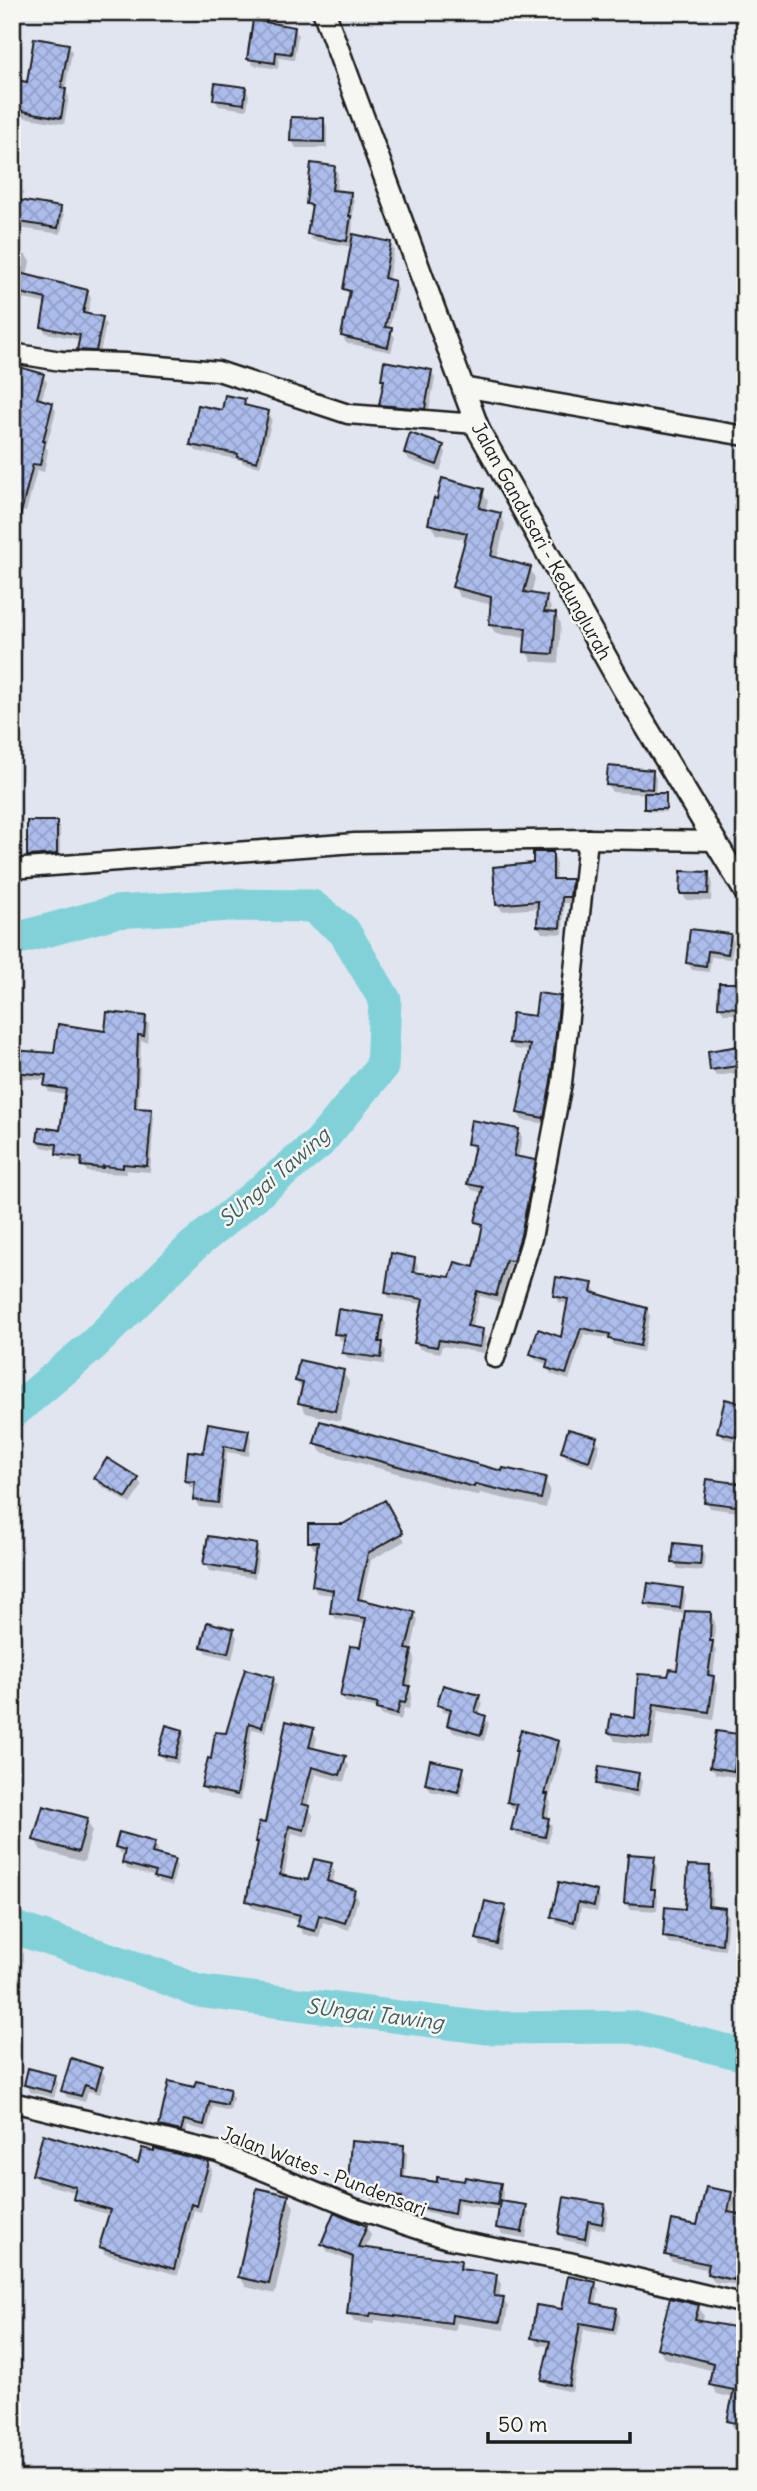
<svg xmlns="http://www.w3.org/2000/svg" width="757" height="2491" font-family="Delius,sans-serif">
  <defs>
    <pattern id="building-cross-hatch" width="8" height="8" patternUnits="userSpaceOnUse" patternTransform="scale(1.75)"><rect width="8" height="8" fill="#acbdec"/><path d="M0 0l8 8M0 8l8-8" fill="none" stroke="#93a2ca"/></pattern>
  </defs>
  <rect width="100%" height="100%" fill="#e0e5f0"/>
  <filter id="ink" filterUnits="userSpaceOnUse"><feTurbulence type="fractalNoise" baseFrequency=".0143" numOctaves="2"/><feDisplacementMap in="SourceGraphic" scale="14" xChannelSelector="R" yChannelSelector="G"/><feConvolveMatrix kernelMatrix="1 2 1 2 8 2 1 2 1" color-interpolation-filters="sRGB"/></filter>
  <g filter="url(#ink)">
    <path fill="#0003" fill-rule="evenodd" d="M294 28 298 35 294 60 279 58 278 69 253 65 249 58Z
      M68 45 72 52 65 90 69 97 64 124 18 116 14 109 28 84Z
      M245 88 249 95 247 110 219 106 215 100Z
      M323 119 327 126V148H296L292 141Z
      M334 167 338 174 336 192 350 193 354 200 352 236 390 243 394 250 388 281 394 282 398 289 389 330 395 337 391 352 346 343 343 336 350 296 345 289 352 247 312 240 309 234 312 212 308 204Z
      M12 201 60 208 64 215 61 234 12 227Z
      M12 252 26 255 30 262 27 276 87 291 91 298 87 316 102 319 106 325 99 357 83 356 79 350 81 340 46 333 42 327 47 304 20 298 19 302 12 301Z
      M12 367 42 375 47 382 41 401 52 404 56 411 46 447 48 450 44 472 37 470 26 512 16 510 12 525Z
      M431 371 435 378 428 415 385 411 381 405 385 384 382 379Z
      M244 400 248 408 268 412 272 419 260 467 243 463 241 460 196 451 192 445 224 412Z
      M443 446 446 453 440 471 409 460 406 453Z
      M482 491 488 501 485 511 500 514 505 524 497 560 530 569 535 578 531 595 546 598 551 608 550 614H555L561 624 558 663 532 661 526 651 527 637 496 634 490 625 492 605 460 597 454 587 467 540 436 534 430 524Z
      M12 585 15 586 20 593 12 620Z
      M652 771 656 778 655 795H665L666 812 647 811 646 794 612 792 608 785Z
      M29 822H56L60 829V860L32 863 29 856Z
      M552 854 556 860V880H571L575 887 573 903H564L563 934 542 933 538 926 540 908 502 911 498 904 534 864Z
      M708 874 712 880 711 901 686 900 682 893Z
      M730 935 734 942 731 959 711 957 709 972 692 970 688 963Z
      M745 985V1014H724L720 1007Z
      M559 998 563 1005 554 1089 547 1124 522 1120 518 1113 531 1051 514 1049 510 1042Z
      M145 1017 149 1024 147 1042 141 1041 138 1110 151 1111 154 1117 150 1172 126 1170V1174L87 1172 83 1163 62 1160 58 1150 42 1147 39 1141 61 1132 67 1095 49 1092 46 1086 47 1080 12 1078V1021H15L19 1028 18 1052 55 1055Z
      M745 1047V1072L716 1076 712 1069Z
      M518 1130 522 1137 518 1159 534 1161 538 1168 524 1243 516 1267 510 1266 500 1302 480 1296 471 1329 482 1331 486 1338 484 1353 442 1346 440 1353 420 1349 416 1342 423 1304 390 1299 387 1293 414 1259 418 1266 417 1274 452 1279 476 1269 483 1229 477 1222 483 1193 472 1190 468 1184 476 1151 473 1150 469 1143Z
      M592 1285 596 1291 595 1295 646 1309 650 1316 643 1352 614 1345 610 1339 584 1334 569 1380 551 1374 548 1368 549 1365 536 1360 532 1354 563 1339 569 1304 558 1302 555 1296Z
      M382 1317 386 1324 383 1345 386 1351 384 1364 348 1359 344 1352 346 1341 340 1340 336 1333Z
      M343 1372 349 1382 340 1421 306 1413 300 1403 303 1391 296 1381Z
      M745 1406V1444L723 1438 719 1432Z
      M248 1432 251 1438 249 1456 227 1452 221 1509 199 1507 195 1500 196 1488 190 1487 186 1481 204 1455Z
      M596 1439 600 1445 593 1467 567 1458 563 1452Z
      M316 1443 544 1479 550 1489 546 1508 480 1493 479 1496 321 1452Z
      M96 1478 138 1479 142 1486 130 1504 100 1485Z
      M745 1485V1513L710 1508 706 1502Z
      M384 1503 405 1541 371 1560 362 1601 414 1613 418 1620 411 1651 415 1658 409 1687 412 1694 409 1709 404 1708 401 1720 382 1716 378 1709 345 1702 342 1695 361 1649 367 1624 336 1619 332 1613 334 1595 317 1593 313 1586 319 1549H314L310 1542Z
      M255 1545 259 1552 255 1578 209 1571 205 1564Z
      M701 1547 705 1554 703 1571 678 1569 674 1562Z
      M682 1589 686 1596 683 1613 710 1614 715 1622 714 1647 716 1651 713 1677 718 1686 713 1720 658 1711 653 1746 615 1741 610 1732 637 1720 670 1678 679 1672 687 1614 651 1610 647 1603Z
      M233 1630 237 1637 232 1659 207 1653 203 1646Z
      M273 1678 277 1685 265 1732 252 1729 240 1801 207 1793 203 1786 212 1761 228 1735Z
      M479 1697 483 1704 479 1715 485 1717 489 1724 484 1741 453 1732 449 1725 452 1714 443 1712 439 1705Z
      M312 1729 317 1737 314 1750 344 1758 349 1766 344 1782 316 1774 307 1807 313 1815 308 1837 292 1833 284 1877 310 1882 330 1865 335 1872 332 1885 354 1891 358 1899 349 1930 323 1922 319 1938 303 1934 299 1926 300 1921 253 1908 248 1901 260 1845 257 1841Z
      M182 1731 185 1738 178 1764 164 1760 160 1753Z
      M738 1736 742 1743 737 1777 716 1774 712 1767Z
      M558 1742 562 1749 549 1799 551 1803 547 1819 552 1826 548 1843 517 1836 513 1830 517 1810 512 1809 508 1802Z
      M462 1769 466 1776 461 1797 430 1791 427 1784Z
      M638 1775 642 1781 639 1797 602 1791 598 1784Z
      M86 1819 92 1830 84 1862 41 1850 35 1840Z
      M154 1843 158 1849 156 1856 173 1860 177 1866 172 1886 159 1882 156 1877 127 1869 124 1863 126 1854 120 1853 116 1847Z
      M654 1858 657 1865 655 1893 658 1898 657 1911 630 1909 626 1902Z
      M709 1868 713 1874 712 1908 724 1909 728 1916 725 1950 669 1943 665 1937 687 1911Z
      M561 1884 596 1892 600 1899 597 1912 581 1908 577 1928 557 1923 553 1917Z
      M505 1907 508 1914 500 1950 481 1946 478 1939Z
      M101 2069 105 2076 100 2094 88 2091 85 2102 67 2097 63 2091Z
      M54 2077 58 2083 54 2098 30 2092 26 2085Z
      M196 2089 229 2091 233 2098 230 2111 213 2107 207 2131 187 2126 185 2137 165 2132 161 2126Z
      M403 2147 407 2154 405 2179 438 2184 500 2185 503 2192 502 2203 525 2207 529 2214 526 2238 502 2234 498 2228 500 2211 459 2204 457 2219 439 2217 437 2214 407 2209 403 2203 371 2200 367 2190 354 2188 350 2182Z
      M208 2163 212 2170 201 2212 194 2210 178 2275 105 2254 101 2247 110 2215 79 2206 75 2199 77 2193 38 2182 34 2175Z
      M731 2194 735 2202 732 2214 745 2217V2286L714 2282 709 2274 710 2270 672 2262 667 2254ZM729 2198H732L727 2220Z
      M288 2197 294 2207 275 2294 246 2287 240 2277Z
      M604 2205 608 2212 605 2230 591 2227 588 2245 564 2240 560 2234Z
      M366 2227 371 2235 365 2250 460 2262 466 2271 496 2276 501 2284 499 2298 503 2299 508 2307 504 2330 457 2323 455 2331 375 2320 374 2324 354 2322 349 2313 355 2263 328 2252 323 2244Z
      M595 2283 599 2290 596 2306 616 2310 620 2316 616 2335 584 2329 572 2392 547 2386 543 2379 550 2346 537 2345 533 2338Z
      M698 2306 704 2316 702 2323 745 2331V2432L735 2430 729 2420 734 2398 717 2394 711 2385 714 2371 664 2358 659 2348Z"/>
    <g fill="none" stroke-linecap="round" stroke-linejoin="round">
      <path stroke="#81d2d8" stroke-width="33" d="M12 940 115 912 231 905 312 906 344 931 385 1000 382 1067 319 1143 193 1246 93 1345 12 1413
        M12 1927 158 1975 197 1991 486 2028 631 2027 745 2055"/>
    </g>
    <path fill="url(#building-cross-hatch)" stroke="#1c1c1c" stroke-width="2" d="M253 20 295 27 291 54 276 52 275 63 247 59Z
      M34 38 69 44 61 88 66 89 61 118 12 109 17 80 27 82Z
      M215 83 246 87 244 104 213 100Z
      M291 117 324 118V142L290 141Z
      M311 163 335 166 332 190 351 192 349 216H351L347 241 307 234 312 205 306 204Z
      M12 199 61 207 58 228 12 221Z
      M353 234 391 242 384 278 395 281 385 327 392 328 388 347 341 336 350 291 343 289Z
      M12 271 88 290 83 313 103 317 96 351 77 350 80 335 41 327 46 299 12 291Z
      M384 361 432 370 425 409 379 405 384 380H381Z
      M12 365 44 374 37 398 53 403 43 441H45L40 465 33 464 18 525 12 524Z
      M225 395 245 399 244 405 269 411 257 462 237 457 238 454 190 445 198 405 222 410Z
      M410 433 444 445 437 465 404 453Z
      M442 478 484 489 479 508 501 513 491 556 531 567 524 592 547 596 544 612 556 613 553 654 524 652 526 628 489 625 491 597 452 587 467 533 428 524 434 498 437 499Z
      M608 766 653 770 652 789 606 785Z
      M644 793H666V809H644Z
      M27 821H57V854L27 856Z
      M533 852H553V879H572L570 897H562L560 928 537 926 538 901 496 905 493 867 533 863Z
      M681 871 709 872 708 894H680Z
      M690 929 731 934 728 954 708 951 706 966 686 963Z
      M719 983H745V1008L718 1007Z
      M538 993 560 996 551 1081 544 1118 517 1113 530 1045 509 1043 512 1013 535 1016Z
      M107 1012 146 1016 144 1036 138 1035 135 1108 152 1109 147 1166 123 1164V1168L103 1166V1168L81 1166 82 1158 56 1154 57 1144 37 1141 39 1127 60 1130 66 1089 44 1086 46 1075 12 1072V1050L54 1053 58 1024 105 1031Z
      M745 1045V1065L710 1070 708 1051Z
      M471 1120 519 1129 514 1156 536 1160 521 1235 513 1261 506 1260 496 1296 477 1291 467 1326 483 1329 480 1347 439 1340 437 1347 414 1343 423 1299 385 1293 391 1253 415 1258 413 1272 450 1277 455 1262 474 1267 483 1224 475 1222 483 1187 467 1184 475 1145 467 1144Z
      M556 1277 593 1283 591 1292 647 1308 640 1346 609 1339 610 1334 581 1328 566 1374 546 1368 548 1360 530 1354 538 1329 561 1337 568 1299 553 1296Z
      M338 1309 383 1316 379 1342H383L381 1358 342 1353 345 1335 334 1334Z
      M299 1360 344 1370 335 1411 298 1403 303 1383 295 1381Z
      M725 1399 745 1404V1439L717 1432Z
      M320 1421 502 1471 503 1468 546 1477 541 1499 475 1484 474 1487 314 1443Z
      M208 1423 249 1430 245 1450 224 1446 218 1503 193 1500 195 1482 185 1481 188 1451 203 1453Z
      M568 1429 597 1437 589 1461 561 1452Z
      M107 1458 139 1478 126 1498 94 1478Z
      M707 1479 745 1484 743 1507 704 1502Z
      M385 1500 403 1533 368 1553 358 1599 415 1612 406 1649 412 1650 405 1685 410 1686 405 1703 400 1702 397 1714 376 1709 378 1704 340 1696 350 1646 360 1647 366 1618 330 1613 333 1590 312 1586 318 1542H308V1524H343Z
      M208 1536 257 1544 252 1572 203 1564Z
      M674 1543 702 1546 700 1565 672 1563Z
      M648 1583 683 1588 680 1608 645 1604Z
      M685 1611 711 1612 710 1641H713L708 1675 714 1676 709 1712 654 1704 649 1738 608 1733 611 1714 635 1718 638 1674 668 1676 670 1669 677 1670Z
      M207 1622 234 1629 228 1653 201 1647Z
      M245 1669 274 1677 262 1727 249 1723 237 1795 201 1787 208 1758 211 1759 215 1732 226 1733Z
      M443 1685 480 1695 475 1712 486 1716 481 1735 447 1725 451 1709 437 1705Z
      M286 1721 314 1728 309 1747 346 1756 340 1775 312 1767 302 1804 310 1806 304 1830 289 1826 280 1875 308 1880 314 1859 332 1863 327 1881 355 1890 345 1923 319 1915 315 1931 297 1926 300 1915 246 1901 258 1842H255L259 1822 265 1823Z
      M166 1725 183 1730 175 1758 158 1754Z
      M521 1730 559 1741 545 1794H548L543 1817 549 1818 545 1837 511 1830 517 1805 507 1802 517 1751H515Z
      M716 1731 739 1734 734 1771 710 1767Z
      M430 1760 464 1767 458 1792 425 1784Z
      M599 1766 639 1773 636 1791 596 1784Z
      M43 1806 88 1818 78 1852 33 1840Z
      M119 1832 155 1842 152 1853 175 1859 169 1881 154 1877 156 1872 122 1863 125 1850 115 1847Z
      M628 1854 655 1856 651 1889H655L654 1905 624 1903Z
      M688 1865 710 1866 708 1906 725 1908 722 1944 663 1937 665 1907 685 1909Z
      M559 1882 597 1891 594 1906 578 1902 574 1922 551 1917Z
      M485 1901 506 1906 497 1944 476 1939Z
      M71 2058 102 2068 96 2089 85 2085 81 2096 61 2091Z
      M28 2068 55 2075 51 2092 24 2085Z
      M169 2081 194 2087 196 2081 230 2089 227 2105 210 2101 204 2125 184 2120 181 2131 159 2126Z
      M43 2134 138 2163 142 2148 154 2151V2148L209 2162 197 2206 191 2204 174 2269 99 2247 110 2210 73 2199 76 2187 32 2175Z
      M351 2141 404 2145 402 2177 437 2182V2177L464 2181 465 2177 501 2183 497 2205 456 2198 454 2214 401 2203 402 2197 365 2194 366 2184 348 2182Z
      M706 2187 732 2192 728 2212 745 2215V2264L737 2262 734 2280 707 2274 709 2264 665 2255 672 2220 697 2225Z
      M257 2188 289 2195 269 2284 238 2277Z
      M564 2197 605 2204 602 2224 588 2221 585 2239 558 2234Z
      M500 2201 527 2205 522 2232 496 2228Z
      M334 2212 367 2226 358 2247 461 2260 460 2269 497 2274 494 2296 504 2297 500 2322 452 2315 451 2323 371 2313 370 2316 347 2314 353 2257 321 2244Z
      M568 2276 596 2282 592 2303 617 2308 613 2329 580 2323 569 2386 541 2380 550 2341 531 2338 536 2305 562 2309Z
      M670 2298 699 2305 695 2320 745 2329V2425L727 2421 734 2390 709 2385 713 2363 657 2348Z"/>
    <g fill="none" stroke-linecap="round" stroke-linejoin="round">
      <defs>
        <path id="minor" d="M12 353 61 361 125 363 218 371 348 414 476 424
          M462 387 745 436
          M12 869 355 843 587 839 716 841
          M495 1358 532 1238 562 1083 588 839
          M12 2102 218 2152 354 2208 448 2239 569 2262 745 2304"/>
        <path id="tertiary" d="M324 12 479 431 623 688 745 891"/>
      </defs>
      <use href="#minor" stroke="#1c1c1c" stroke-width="23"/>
      <use href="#tertiary" stroke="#1c1c1c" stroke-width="26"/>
      <use href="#minor" stroke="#f6f6f2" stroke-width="18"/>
      <use href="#tertiary" stroke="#f6f6f2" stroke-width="21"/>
    </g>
  </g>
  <g text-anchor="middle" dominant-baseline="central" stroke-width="5" stroke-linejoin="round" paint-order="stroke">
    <g font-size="19" fill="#1c1c1c" stroke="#f6f6f2">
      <text transform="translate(542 541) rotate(61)">Jalan Gandusari - Kedunglurah</text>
      <text transform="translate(324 2171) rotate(21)">Jalan Wates - Pundensari</text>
    </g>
    <g font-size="21" font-style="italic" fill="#3f5c5e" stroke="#f6f6f2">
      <text transform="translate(274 1177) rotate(-41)">SUngai Tawing</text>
      <text transform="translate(375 2014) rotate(7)">SUngai Tawing</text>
    </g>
  </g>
  <rect width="757" height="2491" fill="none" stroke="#f6f6f2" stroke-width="42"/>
  <rect x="21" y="21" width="715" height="2449" fill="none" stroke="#1c1c1c" stroke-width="2.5" filter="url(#ink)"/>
  <path d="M488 2432v10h142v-10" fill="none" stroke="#1c1c1c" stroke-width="3.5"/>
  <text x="498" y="2432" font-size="21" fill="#1c1c1c" stroke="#f6f6f2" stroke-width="5" paint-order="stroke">50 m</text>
</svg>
